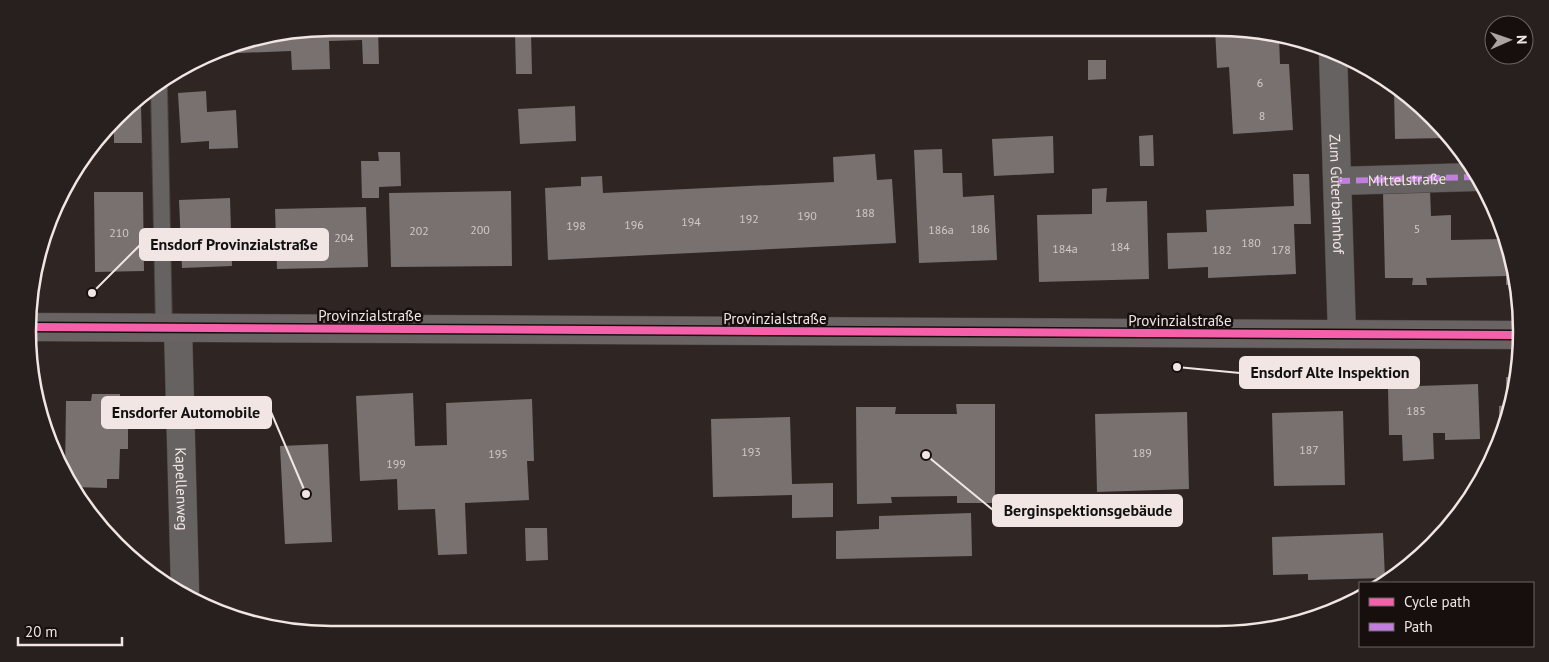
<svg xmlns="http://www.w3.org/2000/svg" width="1549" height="662" font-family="'PT Sans',sans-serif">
  <rect width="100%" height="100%" fill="#2f2624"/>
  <path fill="#79716f" d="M331 27 378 28 379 64H363L362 40 329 41 330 69 292 70 291 51 238 53 237 43Z
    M458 28H517V30L458 31Z
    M585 28H600V30H585Z
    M1215 28 1279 38 1280 64H1289L1293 130 1233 134 1229 67 1217 68Z
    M515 32H531L532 74H516Z
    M1088 60H1106V79L1088 80Z
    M1394 89 1418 103 1445 138 1395 139Z
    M206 91 207 112 236 110 238 148 209 149V141L181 143 178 93Z
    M128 106H141L142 143H114V124Z
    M575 106 576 141 520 144 518 109Z
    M1153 135 1154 166H1140L1139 136Z
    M1053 136 1054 173 994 176 992 139Z
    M942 149 943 173H962L963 197 994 195 997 260 919 263 914 150Z
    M378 152H400L401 186 379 187V198H362L361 161H379Z
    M875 154 877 180 892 179 896 243 548 260 545 188 581 186V177L602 176 603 193 834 182 833 157Z
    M1293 174H1309L1311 224H1294L1296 274 1208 278V267L1168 269 1167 233 1207 232 1206 210 1294 206Z
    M1107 188 1106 202 1147 201 1149 279 1039 282 1037 215 1092 214V189Z
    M1430 190 1431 216 1451 215V240L1502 239 1514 285H1506V276L1426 278 1427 285H1412L1413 278H1385L1383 191Z
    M511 191 512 266 391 267 389 193Z
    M94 192H143L144 271 95 272Z
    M230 198 232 266 182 268 179 200Z
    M366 207 368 267 277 269 275 209Z
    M1506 377H1512L1505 429 1501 437H1499V406L1506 405Z
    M1478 384 1480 439 1445 440V433H1433L1434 459 1403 461 1402 435H1389L1388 387Z
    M413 393 415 446 447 445 446 403 532 399 534 461H527L529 500 465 503 467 554 438 555 435 509 398 510 397 479 360 481 356 396Z
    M92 394H120V419H128V449H120L119 479H107V488L72 487 65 474 66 401H91Z
    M956 404H995V503H957V496L891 497 892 503 857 504 856 407H896L895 414H957Z
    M1343 411 1345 485 1274 486 1272 413Z
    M1187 412 1189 489 1097 492 1095 414Z
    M790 417 792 484 833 483V517L792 518V495L713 497 711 419Z
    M328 444 332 542 285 544 280 446Z
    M1461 500H1470L1462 510Z
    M971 513 972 556 836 559V531L879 529V516Z
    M525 528H547L548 560 526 561Z
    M1383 533 1385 578 1308 580V574L1273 575 1272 537Z"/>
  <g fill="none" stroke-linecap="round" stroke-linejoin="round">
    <defs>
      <path id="lane" d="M159 87 164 328"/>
      <g id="street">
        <path id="s1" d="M1333 53 1342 334"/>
        <path id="s2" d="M1338 181 1475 177"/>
        <path id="s3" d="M178 328 185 590"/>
      </g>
      <path id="secondary" d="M32 327 1518 335"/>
    </defs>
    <use href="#lane" stroke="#494240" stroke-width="18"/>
    <use href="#street" stroke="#494240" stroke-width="29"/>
    <use href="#secondary" stroke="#494240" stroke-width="29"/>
    <use href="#lane" stroke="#656261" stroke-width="16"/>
    <use href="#street" stroke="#656261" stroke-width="28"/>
    <use href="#secondary" stroke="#696463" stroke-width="28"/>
    <path stroke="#c07fdc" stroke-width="6" stroke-dasharray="12 6" stroke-linecap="butt" d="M1338 181 1475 177"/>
    <defs>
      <path id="cycleway" d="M32 327 1518 335"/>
    </defs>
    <use href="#cycleway" stroke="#160f0d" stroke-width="11"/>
    <use href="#cycleway" stroke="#f560ab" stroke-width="8"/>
  </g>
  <g text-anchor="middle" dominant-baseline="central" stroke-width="5" stroke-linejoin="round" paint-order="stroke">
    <g font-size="12" fill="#d3c9c6">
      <text x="1260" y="82">6</text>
      <text x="1262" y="115">8</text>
      <text x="865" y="212">188</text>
      <text x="807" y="215">190</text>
      <text x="749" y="218">192</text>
      <text x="691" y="221">194</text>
      <text x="634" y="224">196</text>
      <text x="576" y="225">198</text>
      <text x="980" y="228">186</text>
      <text x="1417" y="228">5</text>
      <text x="480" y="229">200</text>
      <text x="941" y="229">186a</text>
      <text x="419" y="230">202</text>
      <text x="119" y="232">210</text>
      <text x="344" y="237">204</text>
      <text x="1251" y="242">180</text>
      <text x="1120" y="246">184</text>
      <text x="1065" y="248">184a</text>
      <text x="1222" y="249">182</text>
      <text x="1281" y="249">178</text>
      <text x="1416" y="410">185</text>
      <text x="1309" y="449">187</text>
      <text x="751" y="451">193</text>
      <text x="1142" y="452">189</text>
      <text x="498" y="453">195</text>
      <text x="396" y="463">199</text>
    </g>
    <g font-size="15" fill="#f1e6e3" stroke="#160f0d">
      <text stroke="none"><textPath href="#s2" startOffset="69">Mittelstraße</textPath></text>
      <text stroke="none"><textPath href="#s1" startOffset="141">Zum Güterbahnhof</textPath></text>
      <text x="370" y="315">Provinzialstraße</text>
      <text x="775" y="318">Provinzialstraße</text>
      <text x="1180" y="320">Provinzialstraße</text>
      <text stroke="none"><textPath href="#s3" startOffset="161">Kapellenweg</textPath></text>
    </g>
  </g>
  <path d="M0 0H1549V662H0ZM331 36H1218A295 295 0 0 1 1513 331V331A295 295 0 0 1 1218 626H331A295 295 0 0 1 36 331V331A295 295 0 0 1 331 36Z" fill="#28201e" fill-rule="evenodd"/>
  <path fill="none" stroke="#f1e6e3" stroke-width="2.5" d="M331 36H1218A295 295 0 0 1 1513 331V331A295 295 0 0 1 1218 626H331A295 295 0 0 1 36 331V331A295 295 0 0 1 331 36Z"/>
  <path fill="none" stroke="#f1e6e3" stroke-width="2" d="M92 293L140 245M1177 367L1240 373M306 494L271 412M926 455L993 510"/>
  <g fill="#f1e6e3" stroke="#160f0d" stroke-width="2">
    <circle cx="92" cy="293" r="5"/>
    <circle cx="1177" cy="367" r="5"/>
    <circle cx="306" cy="494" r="5"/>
    <circle cx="926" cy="455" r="5"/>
  </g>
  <g fill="#f1e6e3" stroke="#f1e6e3" stroke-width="2">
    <rect x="140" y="229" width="188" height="31" rx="5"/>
    <rect x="1240" y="357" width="179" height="31" rx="5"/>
    <rect x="102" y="397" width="169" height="31" rx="5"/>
    <rect x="993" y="495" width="189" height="31" rx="5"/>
  </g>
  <g font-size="16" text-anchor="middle" font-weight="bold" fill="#111">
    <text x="234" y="250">Ensdorf Provinzialstraße</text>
    <text x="1330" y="378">Ensdorf Alte Inspektion</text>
    <text x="186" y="418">Ensdorfer Automobile</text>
    <text x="1088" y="516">Berginspektionsgebäude</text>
  </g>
  <rect x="1359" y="582" width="175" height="65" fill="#160f0d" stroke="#6e6563"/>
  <rect x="1369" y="598" width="25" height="8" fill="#f560ab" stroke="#6e6563"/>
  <text x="1404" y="607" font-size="15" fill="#f1e6e3">Cycle path</text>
  <rect x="1369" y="623" width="25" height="8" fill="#c07fdc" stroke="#6e6563"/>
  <text x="1404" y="632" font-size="15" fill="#f1e6e3">Path</text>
  <g transform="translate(1509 40) rotate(88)"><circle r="24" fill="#160f0d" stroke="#6e6563"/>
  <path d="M0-4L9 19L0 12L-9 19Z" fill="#ada3a0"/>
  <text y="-8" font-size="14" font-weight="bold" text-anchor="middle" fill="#f1e6e3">N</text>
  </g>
  <path d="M18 637v8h104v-8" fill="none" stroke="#f1e6e3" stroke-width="2.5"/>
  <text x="25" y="637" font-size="15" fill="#f1e6e3" stroke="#160f0d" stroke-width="4" paint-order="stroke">20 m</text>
</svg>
